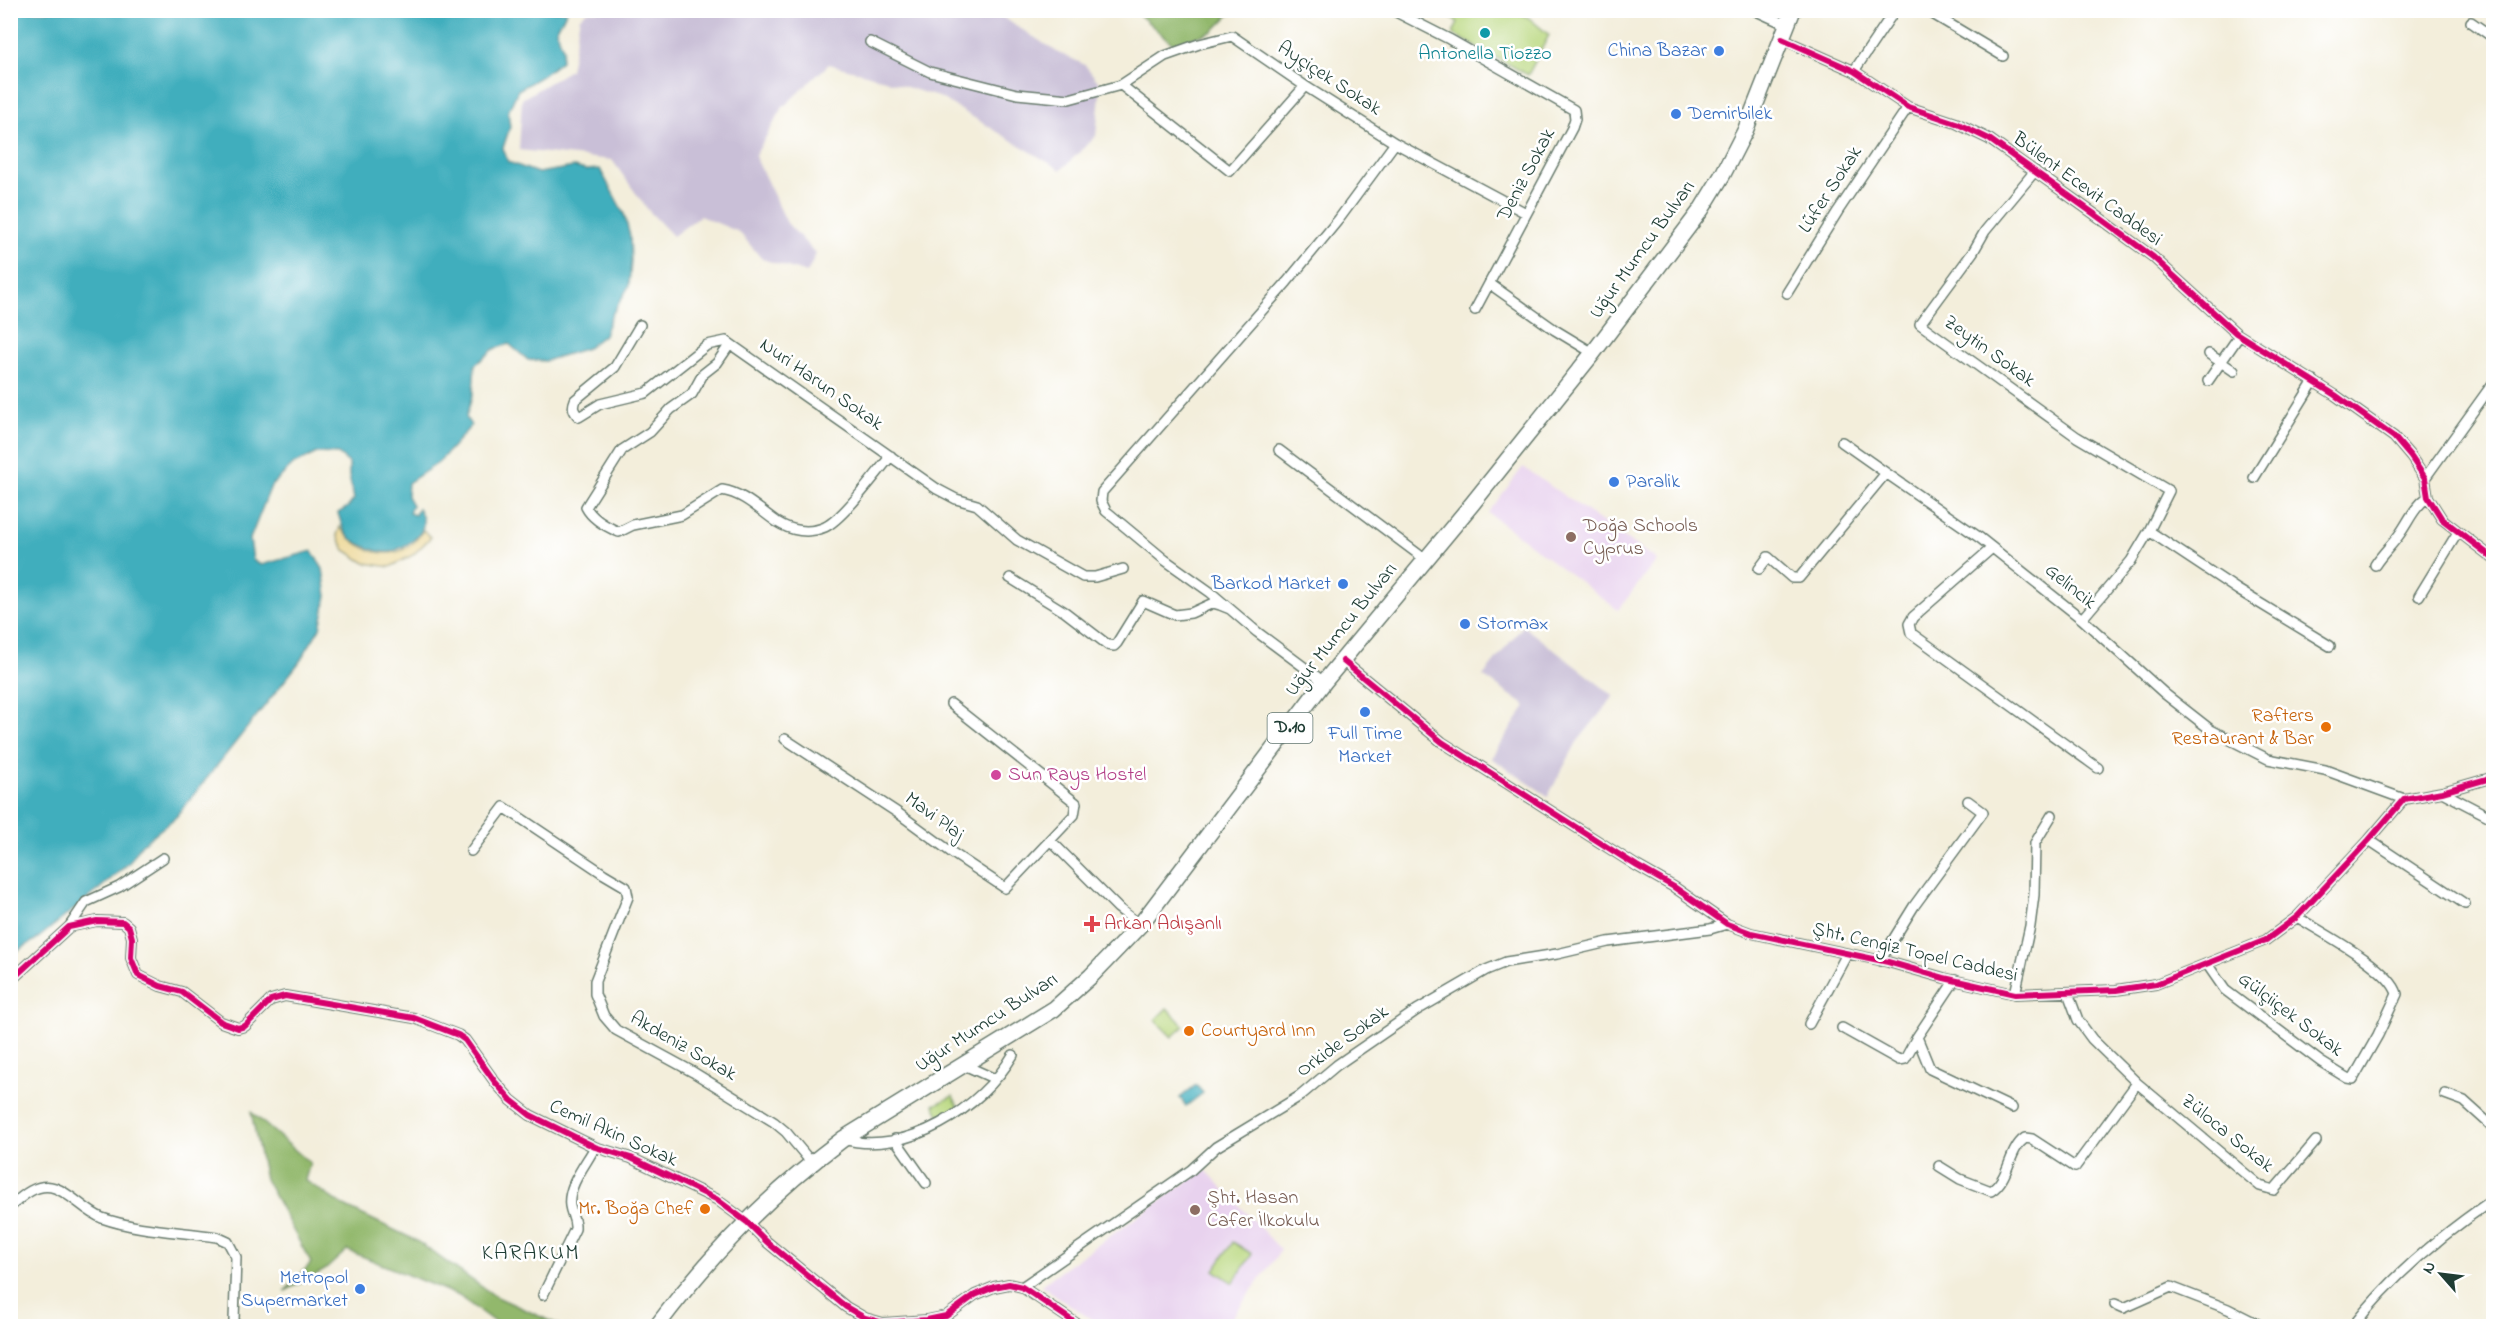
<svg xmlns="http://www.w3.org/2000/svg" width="2504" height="1337" font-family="'Indie Flower',sans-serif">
  <rect width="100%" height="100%" fill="#fff"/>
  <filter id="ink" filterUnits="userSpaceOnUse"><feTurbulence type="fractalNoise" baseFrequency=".0167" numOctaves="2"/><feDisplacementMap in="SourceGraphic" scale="12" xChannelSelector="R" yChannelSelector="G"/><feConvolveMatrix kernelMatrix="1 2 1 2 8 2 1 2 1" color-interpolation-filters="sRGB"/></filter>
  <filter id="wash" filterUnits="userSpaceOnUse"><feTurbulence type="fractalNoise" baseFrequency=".008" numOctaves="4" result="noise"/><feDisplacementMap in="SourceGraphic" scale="24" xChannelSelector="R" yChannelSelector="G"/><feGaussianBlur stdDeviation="1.35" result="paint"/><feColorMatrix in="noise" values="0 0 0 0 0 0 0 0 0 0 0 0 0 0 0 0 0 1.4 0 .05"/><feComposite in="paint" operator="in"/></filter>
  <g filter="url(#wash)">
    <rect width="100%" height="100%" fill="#f3eedb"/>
    <path fill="#e8d2ee" d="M1523 467 1657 560 1618 610 1488 513Z
      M1205 1169 1281 1250 1226 1326H1101L1041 1285Z"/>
    <path fill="#c9bfd7" d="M588 11H993L1054 50 1085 65 1101 85 1096 136 1061 170 941 98 863 73 829 64 783 107 755 156 787 223 816 254 807 273 762 259 739 232 700 216 673 236 648 210 612 160 519 150 522 99 570 70 580 17Z
      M1523 626 1614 696 1577 742 1548 796 1491 758 1526 706 1483 676Z"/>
    <path fill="#b8d77d" stroke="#6c8a58" stroke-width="1.5" d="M1438 11H1516L1529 18 1549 35 1528 75 1453 34 1458 22Z
      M1167 1008 1184 1026 1172 1037 1155 1020Z
      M953 1096 959 1108 940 1117 934 1105Z
      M1233 1242 1252 1254 1233 1283 1214 1270Z"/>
    <path fill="#92b86c" stroke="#587a50" stroke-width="1.5" d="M1135 11H1233L1213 31 1174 45Z
      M251 1112 310 1163 305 1180 342 1205 415 1240 495 1296 561 1326H500L459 1296 347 1250 325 1270 285 1291 311 1263 265 1179Z"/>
    <path fill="#eeda9e" stroke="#868c69" stroke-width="1.5" d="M340 527C361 556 403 566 423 530L431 537 413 555 390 567 365 563 345 550 337 535Z"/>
    <path fill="#40aebd" stroke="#307678" stroke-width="1.5" d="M11 11H567L556 30 563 48 561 61 542 76 518 90 508 112 510 127 503 148 508 162 538 173 574 167 586 170 600 169 624 214 630 236 631 261 629 286 611 316 604 335 587 348 545 361 528 360 509 344 494 349 475 365 473 393 466 417 471 426 438 463 408 483 407 496 412 505 409 513 415 515 418 508C430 526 420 538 402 547 398 549 393 552 389 552 377 553 360 545 350 538 343 532 341 522 338 513L348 507 354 499 349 476V463L338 454 317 453 294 464 271 486 250 539 253 560 261 565 312 551 323 569 327 596 320 628 298 664 176 817 141 845 129 863 98 890 37 939 11 955Z
      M1196 1085 1203 1093 1186 1106 1180 1098Z"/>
  </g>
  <g filter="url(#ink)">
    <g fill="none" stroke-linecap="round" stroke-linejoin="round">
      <defs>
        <path id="street" d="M1392 10 1449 39 1574 110 1575 119 1572 128 1475 310
          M1754 10 1787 25
          M1926 10 2003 56
          M2471 22 2494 38
          M1782 39 1854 71 1908 107 1956 123 1989 139 2093 213 2153 257 2236 333 2335 395 2394 437 2411 457 2425 478 2428 497 2442 519 2494 559
          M870 42 930 72 1017 94 1069 99 1121 85 1165 56 1199 44 1232 36 1305 86 1395 143 1526 213
          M1854 71 1895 10
          M1121 85 1230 171 1305 86
          M2035 171 1985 231 1973 252 1920 324 2077 437 2169 491 2149 531 2131 561 2082 619
          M1490 284 1555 330 1593 353
          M1787 293 1838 211 1908 107
          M640 325 615 367 575 400C572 407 573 411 579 417L600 404 646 393 707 345 726 341 937 489 956 499 977 505 1017 540 1083 577H1095L1123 569
          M730 344 717 363 703 374 692 394 671 409 650 432 622 450 586 507C592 519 607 527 619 532L633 525 682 515 722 490C745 494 758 509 777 522 791 531 809 534 825 527 844 518 876 473 891 456
          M2209 354 2234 371
          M2208 381 2239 336
          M1842 442 1886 473
          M1279 450 1426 560
          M2254 478 2314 381
          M2425 478 2494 382
          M2149 531 2238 590 2330 646
          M1992 548 1913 617 1909 624 1911 633 2098 768
          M2375 565C2382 554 2391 546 2399 535 2409 521 2414 507 2428 497
          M1759 569 1768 557 1792 578H1799L1886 473 1980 538 2082 619 2165 694 2211 730 2268 759 2325 770 2404 799
          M1010 578 1065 612 1108 645 1114 646 1117 643 1143 601 1175 615 1191 613 1213 603 1220 605 1230 609 1257 632 1324 682
          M2419 596 2458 532
          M1230 609 1210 592 1165 560 1106 511 1101 501 1102 492 1287 282 1339 219 1395 143
          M1343 661 1442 742 1637 866 1674 887 1727 924 1751 933 1888 962 1944 978 2015 994 2116 990 2156 984 2266 940 2297 917 2369 840 2404 799 2442 792 2494 777
          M785 739 898 813 951 852 1005 888 1074 815 1076 803 951 704
          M2442 792 2494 819
          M2369 840 2465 904
          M1051 841 1118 908 1140 925
          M471 851 504 807 604 874 626 887 628 897 595 981V994L604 1016 616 1030 693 1072 774 1122 786 1132 811 1162
          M69 927 86 902 119 887 163 858
          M1880 961 1914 906 1983 812 1968 801
          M2207 964 2225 990 2321 1062 2347 1078 2353 1079 2378 1035 2397 994C2390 968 2321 932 2297 917
          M10 981 69 927 97 921 123 922 129 927 132 938 131 958 138 975 160 986 182 992 221 1022 238 1028 245 1026 271 1000 285 996 414 1018 458 1035 465 1040 495 1082 511 1100 530 1115 595 1147 631 1158 716 1199 747 1222 767 1242 846 1307 865 1318 883 1323 927 1320 946 1316 975 1295 994 1287 1009 1284 1022 1287 1080 1326
          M2068 993 2078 1020 2092 1039 2137 1083 2260 1186 2274 1190 2316 1141
          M2015 994 2030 926 2034 895 2035 843 2052 815
          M1809 1024 1847 954
          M1842 1028 1899 1060 1905 1059 1917 1037 1955 980
          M1917 1037 1930 1069 2012 1108
          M964 1065 995 1079
          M2445 1094 2464 1101 2494 1128
          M843 1139C906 1157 982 1108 1013 1055
          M895 1139 926 1183
          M1939 1166 1960 1179 1991 1191C2010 1179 2008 1150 2025 1138L2032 1139 2075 1167 2137 1083
          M10 1207C22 1196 37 1182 55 1188 72 1194 85 1211 102 1218 139 1231 179 1231 217 1237L228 1242 236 1257 234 1321 236 1326
          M1022 1287 1191 1170 1216 1147 1300 1096 1337 1065 1417 1010 1486 970 1506 962 1557 954 1608 942 1710 929 1727 924
          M543 1295 575 1229C576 1220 571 1214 570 1206 567 1186 586 1164 595 1147
          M2115 1304 2124 1308 2171 1287 2228 1309 2262 1326
          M2353 1326C2392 1276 2441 1235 2494 1199"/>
        <path id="primary" d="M657 1326C709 1256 773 1191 843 1139L1054 1009 1091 976 1140 925 1324 682 1472 504 1593 353 1701 210 1723 174 1745 131 1793 10"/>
      </defs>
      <use href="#street" stroke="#697b6e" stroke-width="12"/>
      <use href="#primary" stroke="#697b6e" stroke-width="18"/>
      <use href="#street" stroke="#fff" stroke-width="9"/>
      <use href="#primary" stroke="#fff" stroke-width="15"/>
      <defs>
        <path id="cycleway" d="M1782 39 1854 71 1908 107 1956 123 1989 139 2093 213 2153 257 2236 333 2335 395 2394 437 2411 457 2425 478 2428 497 2442 519 2494 559
          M1343 661 1442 742 1637 866 1674 887 1727 924 1751 933 1888 962 1944 978 2015 994 2116 990 2156 984 2266 940 2297 917 2369 840 2404 799 2442 792 2494 777
          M10 981 69 927 97 921 123 922 129 927 132 938 131 958 138 975 160 986 182 992 221 1022 238 1028 245 1026 271 1000 285 996 414 1018 458 1035 465 1040 495 1082 511 1100 530 1115 595 1147 631 1158 716 1199 747 1222 767 1242 846 1307 865 1318 883 1323 927 1320 946 1316 975 1295 994 1287 1009 1284 1022 1287 1080 1326"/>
      </defs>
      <use href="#cycleway" stroke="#fff" stroke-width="10"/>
      <use href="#cycleway" stroke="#d6006c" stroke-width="6"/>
    </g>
  </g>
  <circle fill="#0f9aa8" stroke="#fff" stroke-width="2" cx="1485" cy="33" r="6"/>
  <g fill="#3f7fe0" stroke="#fff" stroke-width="2">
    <circle cx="1719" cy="51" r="6"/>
    <circle cx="1676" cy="114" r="6"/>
    <circle cx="1614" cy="482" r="6"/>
    <circle cx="1343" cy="584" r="6"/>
    <circle cx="1465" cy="624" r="6"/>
    <circle cx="1365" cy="712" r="6"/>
    <circle cx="360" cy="1289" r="6"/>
  </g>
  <g fill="#8d6e63" stroke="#fff" stroke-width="2">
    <circle cx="1571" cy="537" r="6"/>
    <circle cx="1195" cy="1210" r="6"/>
  </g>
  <g fill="#e8710a" stroke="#fff" stroke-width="2">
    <circle cx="2326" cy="727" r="6"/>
    <circle cx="1189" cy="1031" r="6"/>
    <circle cx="705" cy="1209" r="6"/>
  </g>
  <circle fill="#d1479c" stroke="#fff" stroke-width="2" cx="996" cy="775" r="6"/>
  <path fill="#e0444e" stroke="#fff" stroke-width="2" d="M1089 915h6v6h6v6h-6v6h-6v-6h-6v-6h6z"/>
  <g text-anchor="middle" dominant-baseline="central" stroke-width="5" stroke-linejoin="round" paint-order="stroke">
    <rect fill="#fff" stroke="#627771" stroke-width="1.5" x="1267.5" y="713" width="45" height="30" rx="4.5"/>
    <g font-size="18" font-weight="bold" fill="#1f3d34">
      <text x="1290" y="728">D.10</text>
    </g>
    <g font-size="20" fill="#366cbe" stroke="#fff" text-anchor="end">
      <text x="1707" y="51">China Bazar</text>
      <text x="1688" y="114" text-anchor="start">Demirbilek</text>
      <text x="1626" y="482" text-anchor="start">Paralik</text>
      <text x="1331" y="584">Barkod Market</text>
      <text x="1477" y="624" text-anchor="start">Stormax</text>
      <text x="1365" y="734" text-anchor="middle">Full Time<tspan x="1365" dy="23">Market</tspan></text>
      <text x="348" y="1278">Metropol<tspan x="348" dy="23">Supermarket</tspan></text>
    </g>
    <g font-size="20" fill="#0d838f" stroke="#fff">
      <text x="1485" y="54">Antonella Tiozzo</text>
    </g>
    <g font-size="20" fill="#1f3d34" stroke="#fff">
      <text transform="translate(1329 79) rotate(33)">Ayçiçek Sokak</text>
      <text transform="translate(1527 175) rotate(-62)">Deniz Sokak</text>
      <text transform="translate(1831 190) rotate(-57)">Lűfer Sokak</text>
      <text transform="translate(2087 190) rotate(36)">Bülent Ecevit Caddesi</text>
      <text transform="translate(1643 250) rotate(-54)">Uğur Mumcu Bulvarı</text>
      <text transform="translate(1989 352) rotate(36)">Zeytin Sokak</text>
      <text transform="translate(821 385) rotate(35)">Nuri Harun Sokak</text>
      <text transform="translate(2070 587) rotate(39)">Gelincik</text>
      <text transform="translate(1342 630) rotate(-51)">Uğur Mumcu Bulvarı</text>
      <text transform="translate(934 817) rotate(36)">Mavi Plaj</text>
      <text transform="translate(1915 953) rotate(13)">Şht. Cengiz Topel Caddesi</text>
      <text transform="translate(2290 1015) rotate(37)">Gülçiiçek Sokak</text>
      <text transform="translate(987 1023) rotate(-33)">Uğur Mumcu Bulvarı</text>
      <text transform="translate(1343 1042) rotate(-36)">Orkide Sokak</text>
      <text transform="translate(683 1047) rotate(30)">Akdeniz Sokak</text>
      <text transform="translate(613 1134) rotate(24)">Cemil Akin Sokak</text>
      <text transform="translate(2227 1134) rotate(39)">Züloca Sokak</text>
    </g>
    <g font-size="20" fill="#785e54" stroke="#fff" text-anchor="start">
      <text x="1583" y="526">Doğa Schools<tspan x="1583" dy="23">Cyprus</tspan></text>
      <text x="1207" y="1198">Şht. Hasan<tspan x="1207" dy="23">Cafer İlkokulu</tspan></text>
    </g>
    <g font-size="20" fill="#c56008" stroke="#fff" text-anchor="end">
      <text x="2314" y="716">Rafters<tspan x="2314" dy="23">Restaurant &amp; Bar</tspan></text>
      <text x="1201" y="1031" text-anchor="start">Courtyard Inn</text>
      <text x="693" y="1209">Mr. Boğa Chef</text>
    </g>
    <g font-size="20" fill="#b23c85" stroke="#fff" text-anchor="start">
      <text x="1008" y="775">Sun Rays Hostel</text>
    </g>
    <g font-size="20" fill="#be3a42" stroke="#fff" text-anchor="start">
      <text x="1104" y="924">Arkan Adışanlı</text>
    </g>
    <g font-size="22" letter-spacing="1.5" fill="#1f3d34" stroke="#fff">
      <text x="531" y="1254">KARAKUM</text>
    </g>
  </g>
  <rect width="2504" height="1337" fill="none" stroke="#fff" stroke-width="36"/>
  <g transform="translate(2441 1274) rotate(298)" stroke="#ffffff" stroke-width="4.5" paint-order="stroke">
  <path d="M0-4.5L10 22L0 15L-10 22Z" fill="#1f3d34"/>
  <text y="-9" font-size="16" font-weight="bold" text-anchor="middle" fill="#1f3d34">N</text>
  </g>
</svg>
